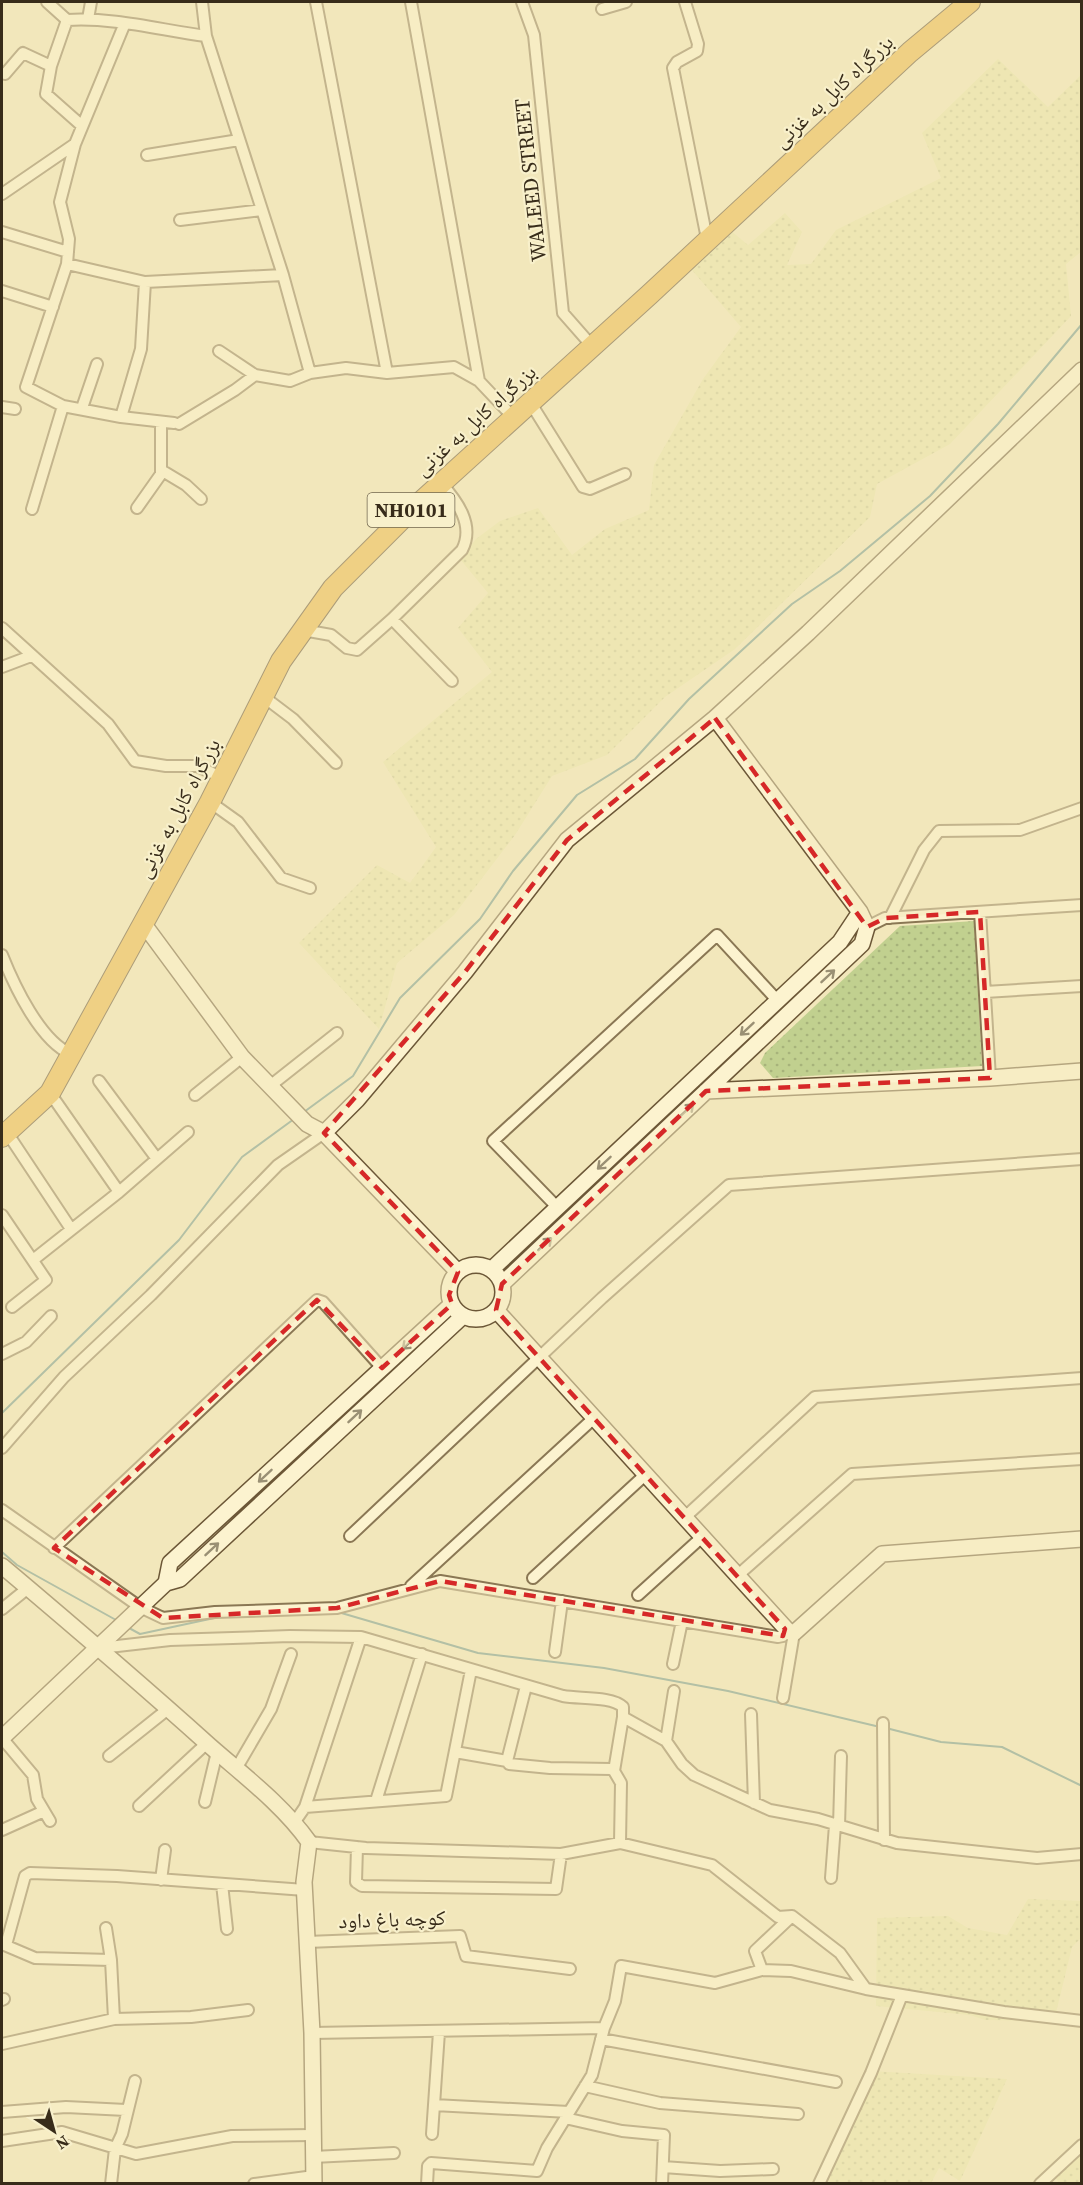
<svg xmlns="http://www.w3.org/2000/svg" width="1083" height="2185" font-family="'Source Serif 4','Noto Naskh Arabic',serif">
  <defs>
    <pattern id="farmland-dots" width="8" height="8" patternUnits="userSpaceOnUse" patternTransform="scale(1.5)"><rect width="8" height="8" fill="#e8e5a8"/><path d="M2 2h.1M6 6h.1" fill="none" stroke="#c8c590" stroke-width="1.8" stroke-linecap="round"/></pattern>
    <pattern id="grass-dots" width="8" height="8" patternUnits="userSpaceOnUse" patternTransform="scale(1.5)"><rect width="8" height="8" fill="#c1d08f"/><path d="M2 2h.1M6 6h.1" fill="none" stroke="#a7b37b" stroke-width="1.8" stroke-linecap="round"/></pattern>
  </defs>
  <rect width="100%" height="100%" fill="#f2e7bb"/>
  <path fill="url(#farmland-dots)" d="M998 59 1048 107 1081 75 1082 251 1066 264 1071 316 950 444 877 484 870 517 735 649 665 697 607 755 552 776 515 835 454 915 397 963 379 1029 299 943 377 865 410 883 436 847 383 762 492 672 458 628 488 593 460 559 476 539 500 521 538 508 572 555 605 529 649 510 654 465 703 379 741 327 691 269 730 230 748 245 785 213 802 232 787 265 811 264 836 230 941 178 922 133Z
    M1028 1899 1081 1901V1938L1072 1947 1054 2021 985 2020 970 2015 876 2006 877 1918 948 1916 968 1928 1007 1935Z
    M871 2071 1007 2079 960 2181 939 2168 931 2183 825 2184Z
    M1081 2146V2183H1059L1049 2168Z"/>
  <path fill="url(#grass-dots)" d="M974 921 982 1066 773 1078 760 1063 765 1053 900 926Z"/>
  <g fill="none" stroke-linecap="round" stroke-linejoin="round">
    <path stroke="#67908a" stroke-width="2" d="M304 1112 353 1076 400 998 480 919 513 871 577 795 635 759 689 699 792 604 840 571 930 496 998 424 1082 324
      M2 1413 179 1240 242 1157 294 1119
      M2 1552 17 1565 116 1620
      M338 1612 478 1653 604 1668 728 1691 880 1727
      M129 1628 140 1634 219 1617
      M886 1728 941 1742 1002 1747 1082 1786"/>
    <defs>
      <path id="street" d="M47 2 67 20C114 17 160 30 206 36
        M202 2 206 36 283 275 310 373
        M316 2 387 373
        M411 2 479 381
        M522 2 534 35 563 313 592 346
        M685 2 698 44 697 51 677 62 673 68 707 239
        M602 9 626 2
        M88 19 91 2
        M67 20 51 66 46 94 81 125
        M125 23 75 144 60 202 69 239 67 264 26 387 63 406 121 417 174 423
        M5 74 23 53 51 66
        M147 155 239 140
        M2 194 75 144
        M180 220 262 210
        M2 232 68 252
        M67 264 145 282 283 275
        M2 291 53 307
        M219 351 255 375 290 381 310 373 346 368 387 373 454 367 479 381 513 417
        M530 402 583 487 590 489 625 474
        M2 407 15 409
        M82 408 97 364
        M121 417 141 349 145 282
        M179 424 235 390 255 375
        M161 470 186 485 201 499
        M137 508 161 474V422
        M32 509 63 406
        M392 619 452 681
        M2 628 108 724 135 761 166 766H197L223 778
        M303 630 331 635 347 648 357 650 392 619 462 550C475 525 457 501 441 483
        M2 667 31 656
        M264 697 293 719 336 763
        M210 802 238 822 281 878 310 888
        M980 912 990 1078
        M890 918 924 850 939 831 1020 830 1082 808
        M867 927 885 918 1082 905
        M2 955C14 985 40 1041 71 1054
        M985 992 1082 986
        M99 1081 157 1159
        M270 1086 337 1033
        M50 1093 119 1192
        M195 1095 242 1057
        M8 1134 71 1229
        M557 1207 493 1141 717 935 777 1000
        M2 1215 46 1280 12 1307
        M33 1260 119 1192 188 1132
        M2 1354 26 1342 51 1316
        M2 1448 64 1377 151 1295 278 1165 324 1133
        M2 1510 140 1607 163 1618 215 1612 337 1608 440 1581 778 1637 783 1636 785 1629
        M684 1518 815 1397 1082 1378
        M350 1536 602 1298 729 1185 1082 1159
        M54 1548 317 1300 323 1302 382 1368
        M737 1576 852 1474 1082 1459
        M533 1578 645 1475
        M411 1586 594 1418
        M638 1595 702 1537
        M2 1609 28 1588
        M100 1648 170 1640 290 1636 361 1637 563 1696C579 1699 612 1696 623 1707V1717L666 1741 682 1764 694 1775 770 1810 818 1819 897 1843 1037 1858 1082 1854
        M555 1652 562 1601
        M673 1664 682 1621
        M526 1686 507 1761 509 1764 550 1768 611 1769 614 1771
        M783 1698 794 1633
        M751 1714 754 1803
        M883 1723 884 1840
        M2 1738 33 1775 37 1799 50 1821
        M666 1741 674 1691
        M455 1752 507 1761
        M109 1756 168 1709
        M236 1769 271 1709 291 1654
        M376 1801 422 1654
        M205 1802 217 1752
        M139 1806 207 1743
        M305 1807 446 1796 471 1670
        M294 1823 305 1807 361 1637
        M839 1826 841 1756
        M2 1830 42 1812
        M309 1842 366 1848 561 1854 620 1843 712 1865 778 1917 792 1916 840 1953 866 1989 1004 2012 1082 2021
        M620 1843 621 1783 614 1771 623 1717
        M357 1847 356 1882 362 1886 556 1889 561 1854
        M831 1878 835 1825
        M161 1880 165 1850
        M222 1884 227 1929
        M106 1928 111 1960 114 2019
        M307 1942 460 1936 466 1956 570 1969
        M2 1944 35 1958 111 1960
        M6 1945 25 1876 30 1873 117 1876 305 1890
        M762 1970 755 1951 792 1916
        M2 2000 4 1999
        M312 2033 604 2028
        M601 2039 836 2082
        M2 2044 114 2019 191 2017 248 2010
        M585 2086 660 2103 798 2114
        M434 2105 569 2112
        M2 2112 66 2107 126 2110
        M565 2118 622 2131 664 2135 662 2184
        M432 2134 439 2032
        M2 2141 62 2132 136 2154 232 2136 313 2135
        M313 2157 394 2153
        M663 2167 720 2171 773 2169
        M111 2184 115 2149 122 2134 135 2081
        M254 2184 314 2176
        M427 2184 428 2166 431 2163 537 2171 547 2148 592 2075 604 2028 615 2001 621 1966 715 1983 762 1970 791 1971 866 1989
        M819 2184 871 2073 902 1995
        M1040 2184 1082 2145"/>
      <path id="secondary" d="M143 923 242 1057 307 1124 324 1133 458 1272
        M706 1091 990 1078 1082 1071
        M324 1133 357 1100 465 972 567 840 715 718 808 633 1082 370
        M449 1292a27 27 0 1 1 54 0a27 27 0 1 1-54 0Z
        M492 1269 840 942 860 912
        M502 1284 862 944 867 927 860 912 715 718
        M496 1310 789 1632 794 1633 882 1554 1082 1539
        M2 1566C72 1625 142 1685 210 1746 243 1775 283 1805 309 1842L304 1882 312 2033 314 2184
        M166 1583 170 1563 452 1304
        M2 1738 166 1583 180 1579 463 1316"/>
      <path id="highway" d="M2 1137 50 1093 210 802 281 661 333 588 403 518 649 295 910 52 970 2"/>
    </defs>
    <use href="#street" stroke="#8a7754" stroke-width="14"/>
    <use href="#secondary" stroke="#6c5737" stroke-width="18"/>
    <use href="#highway" stroke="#574329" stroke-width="22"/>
    <use href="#street" stroke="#fcf3cf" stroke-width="10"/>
    <use href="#secondary" stroke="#fcf3cf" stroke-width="15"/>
    <use href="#highway" stroke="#ebb342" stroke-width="20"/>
  </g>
  <defs><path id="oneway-shaft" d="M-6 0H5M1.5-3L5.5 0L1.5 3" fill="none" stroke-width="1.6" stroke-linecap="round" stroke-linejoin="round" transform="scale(1.5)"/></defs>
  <g stroke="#9a9074">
    <use href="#oneway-shaft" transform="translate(828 976) rotate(-43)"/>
    <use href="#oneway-shaft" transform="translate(747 1029) rotate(137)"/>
    <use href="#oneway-shaft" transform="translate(687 1110) rotate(-43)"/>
    <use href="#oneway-shaft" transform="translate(604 1163) rotate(137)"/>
    <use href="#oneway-shaft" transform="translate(545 1244) rotate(-43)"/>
    <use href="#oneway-shaft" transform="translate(409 1343) rotate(137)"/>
    <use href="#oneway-shaft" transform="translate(355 1416) rotate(-43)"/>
    <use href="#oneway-shaft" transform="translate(265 1476) rotate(137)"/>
    <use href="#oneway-shaft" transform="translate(212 1549) rotate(-43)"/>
  </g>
  <path d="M0 0H1083V2185H0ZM715 718 867 927 885 918 980 912 990 1078 706 1091 502 1284 496 1310 785 1629 783 1636 440 1581 337 1608 163 1618 54 1548 317 1300 382 1368 452 1304 449 1295 458 1272 324 1133 465 972 567 840Z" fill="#f2e7bb" fill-opacity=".55" fill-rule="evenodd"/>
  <path fill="none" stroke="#d62828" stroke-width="4.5" stroke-dasharray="12 8" stroke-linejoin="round" d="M715 718 867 927 885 918 980 912 990 1078 706 1091 502 1284 496 1310 785 1629 783 1636 440 1581 337 1608 163 1618 54 1548 317 1300 382 1368 452 1304 449 1295 458 1272 324 1133 465 972 567 840Z"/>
  <g text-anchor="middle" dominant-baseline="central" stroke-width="4.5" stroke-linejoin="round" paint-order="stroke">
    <rect fill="#f8f0cb" stroke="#72674f" stroke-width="1.5" x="367.5" y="493" width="87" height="34" rx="4.5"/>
    <g font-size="20" font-weight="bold" fill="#382c1a">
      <text x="411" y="510">NH0101</text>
    </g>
    <g font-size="21" fill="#382c1a" stroke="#f8f0cb">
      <text transform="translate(833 91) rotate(-43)">بزرگراه کابل به غزنی</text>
      <text transform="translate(530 180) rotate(-96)">WALEED STREET</text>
      <text transform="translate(475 420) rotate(-42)">بزرگراه کابل به غزنی</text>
      <text transform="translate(178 808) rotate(-62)">بزرگراه کابل به غزنی</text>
      <text transform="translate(392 1919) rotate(-2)">کوچه باغ داود</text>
    </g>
  </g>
  <rect width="1083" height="2185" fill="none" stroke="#382c1a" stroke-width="6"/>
  <g transform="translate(54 2131) rotate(144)" stroke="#f8f0cb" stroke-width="4.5" paint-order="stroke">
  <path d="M0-4.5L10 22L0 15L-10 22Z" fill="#382c1a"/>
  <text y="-9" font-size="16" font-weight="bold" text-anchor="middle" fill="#382c1a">N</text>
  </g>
</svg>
